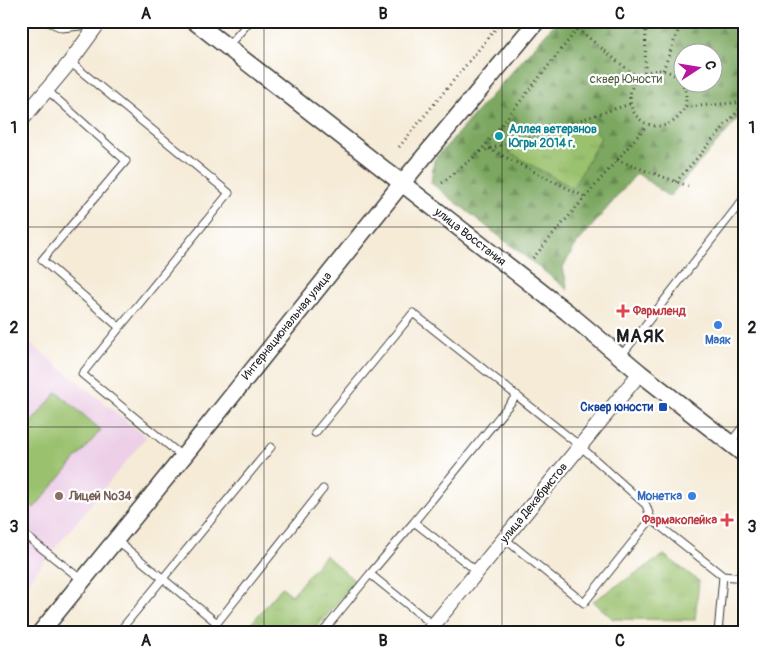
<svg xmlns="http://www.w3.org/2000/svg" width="766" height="654" font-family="Pangolin,sans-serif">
  <defs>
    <pattern id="forest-firs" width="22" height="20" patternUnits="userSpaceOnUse" patternTransform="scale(1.25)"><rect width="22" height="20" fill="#7ba760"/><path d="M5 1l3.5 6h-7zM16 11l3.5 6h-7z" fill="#64874e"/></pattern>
    <pattern id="park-tufts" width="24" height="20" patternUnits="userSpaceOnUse" patternTransform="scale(1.25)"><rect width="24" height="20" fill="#9ac16d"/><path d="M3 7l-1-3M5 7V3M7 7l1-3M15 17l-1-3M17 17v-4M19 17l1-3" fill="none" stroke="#84a55e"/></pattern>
  </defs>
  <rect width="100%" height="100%" fill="#fff"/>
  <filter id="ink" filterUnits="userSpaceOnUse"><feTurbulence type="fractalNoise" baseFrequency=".02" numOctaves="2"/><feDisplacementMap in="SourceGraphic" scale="10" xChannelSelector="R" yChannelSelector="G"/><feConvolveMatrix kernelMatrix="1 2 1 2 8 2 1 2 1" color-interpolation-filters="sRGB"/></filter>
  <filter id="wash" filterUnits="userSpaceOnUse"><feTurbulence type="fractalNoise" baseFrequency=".0096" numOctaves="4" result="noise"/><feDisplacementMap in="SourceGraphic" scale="20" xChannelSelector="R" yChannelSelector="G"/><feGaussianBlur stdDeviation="1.12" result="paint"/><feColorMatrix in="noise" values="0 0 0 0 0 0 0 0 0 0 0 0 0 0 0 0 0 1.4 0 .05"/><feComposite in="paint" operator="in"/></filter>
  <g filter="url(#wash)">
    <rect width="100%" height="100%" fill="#f5ebd7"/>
    <path fill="#edd0e8" d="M21 336 146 437 21 590Z"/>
    <path fill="url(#forest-firs)" stroke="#4c623e" fill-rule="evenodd" d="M557 21H745V117L739 118 669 197 637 173 576 245 563 267 568 290 431 183 434 160ZM684 52H714V82H684Z"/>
    <path fill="url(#park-tufts)" stroke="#5b6e44" d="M588 122 601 137 573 188 508 152Z
      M325 555 355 581 312 633H243L282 587 292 595Z
      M664 555 699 581 695 620 613 619 593 601Z"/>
    <path fill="#9ac16d" stroke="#5b6e44" d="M57 392 101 430 34 508 21 497V434Z"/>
  </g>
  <g filter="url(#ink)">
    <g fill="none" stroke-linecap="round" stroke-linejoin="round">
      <defs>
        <path id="service" d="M46 21 62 28 98 24
          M227 47 250 21
          M70 62 229 193 82 374 183 457
          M47 90 126 161 42 260 119 327
          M621 356 745 197
          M315 433 413 313 580 446 646 505 651 519 723 576 745 578
          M730 443 745 424
          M21 532 82 580
          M505 539 584 603 651 519
          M116 540 217 623 209 633
          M478 572 414 522 517 395
          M370 574 414 522
          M217 623 323 489
          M118 633 271 447
          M322 633 370 574 433 625
          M718 633 723 576"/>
        <path id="minor" d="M21 121 70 62 100 21
          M427 633 640 373"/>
        <path id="tertiary" d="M194 21 567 312 640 373 745 455
          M40 633 183 457 402 183 537 21"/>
      </defs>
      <use href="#service" stroke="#3d3b38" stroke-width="9"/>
      <use href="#minor" stroke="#3d3b38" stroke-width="16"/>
      <use href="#tertiary" stroke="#3d3b38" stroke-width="19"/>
      <path stroke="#3d3b38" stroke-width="3" stroke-dasharray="1 4" stroke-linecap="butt" d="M578 29 638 78
        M630 98a28 28 0 1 1 56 0a28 28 0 1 1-56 0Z
        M663 70 682 21
        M645 72 646 21
        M686 107 745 102
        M399 147 502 21
        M489 149 585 197
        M480 152 584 21
        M617 160 688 186
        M676 182 745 103
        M442 183 480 152 630 104
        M533 258 647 125"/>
      <use href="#service" stroke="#fff" stroke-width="7"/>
      <use href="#minor" stroke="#fff" stroke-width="14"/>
      <use href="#tertiary" stroke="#fff" stroke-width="16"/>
    </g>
  </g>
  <path fill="none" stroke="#1c1c1c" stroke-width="1" stroke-opacity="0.55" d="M264 21V633M502 21V633M21 227H745M21 427H745"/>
  <circle fill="#0f9aa8" stroke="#fff" stroke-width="2" cx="499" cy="136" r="5"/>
  <g fill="#e0444e" stroke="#fff" stroke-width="2">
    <path d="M620.5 303.5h5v5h5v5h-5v5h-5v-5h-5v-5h5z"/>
    <path d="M724.5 512.5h5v5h5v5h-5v5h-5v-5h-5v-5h5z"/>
  </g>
  <g fill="#3f7fe0" stroke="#fff" stroke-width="2">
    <circle cx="718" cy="325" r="5"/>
    <circle cx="692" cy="496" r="5"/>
  </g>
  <rect fill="#1a4fb4" stroke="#fff" stroke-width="2" x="658" y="402" width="10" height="10" rx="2.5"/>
  <circle fill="#8d6e63" stroke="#fff" stroke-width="2" cx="59" cy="496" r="5"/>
  <g text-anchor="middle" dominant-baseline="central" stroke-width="4.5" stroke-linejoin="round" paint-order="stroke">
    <g font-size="12" fill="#4e5e3c" stroke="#fff">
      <text x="626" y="79">сквер Юности</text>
    </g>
    <g font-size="12" font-weight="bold" fill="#0d838f" stroke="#fff" text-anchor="start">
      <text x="509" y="129">Аллея ветеранов<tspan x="509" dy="14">Югры 2014 г.</tspan></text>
    </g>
    <g font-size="12" fill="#1c1c1c" stroke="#fff">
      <text transform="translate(470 237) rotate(38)">улица Восстания</text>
      <text transform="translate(287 326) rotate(-51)">Интернациональная улица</text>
      <text transform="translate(534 503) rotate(-51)">улица Декабристов</text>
    </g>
    <g font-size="12" font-weight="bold" fill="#be3a42" stroke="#fff" text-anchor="start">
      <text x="633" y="311">Фармленд</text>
      <text x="717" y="520" text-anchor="end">Фармакопейка</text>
    </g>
    <g font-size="12" font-weight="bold" fill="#366cbe" stroke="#fff">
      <text x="718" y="340">Маяк</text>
      <text x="682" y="496" text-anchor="end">Монетка</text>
    </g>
    <g font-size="12" font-weight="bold" fill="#164399" stroke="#fff" text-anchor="end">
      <text x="653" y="407">Сквер юности</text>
    </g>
    <g font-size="12" font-weight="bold" fill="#785e54" stroke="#fff" text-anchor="start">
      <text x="69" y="496">Лицей №34</text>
    </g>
    <g font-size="18" font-weight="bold" letter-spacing="1" fill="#1c1c1c" stroke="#fff">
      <text x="641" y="336">МАЯК</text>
    </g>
  </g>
  <rect width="766" height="654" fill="none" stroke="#fff" stroke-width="55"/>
  <g transform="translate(698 68) rotate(78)"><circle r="24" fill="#ffffff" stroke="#a4a4a4"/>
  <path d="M0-4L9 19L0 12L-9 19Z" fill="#b5179e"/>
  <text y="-8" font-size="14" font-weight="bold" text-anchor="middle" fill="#1c1c1c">С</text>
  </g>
  <rect x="28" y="28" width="710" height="598" fill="none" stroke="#1c1c1c" stroke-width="2"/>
  <g font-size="16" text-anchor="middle" font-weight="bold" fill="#1c1c1c">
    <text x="146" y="19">A</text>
    <text x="383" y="19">B</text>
    <text x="620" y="19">C</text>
    <text x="14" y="133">1</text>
    <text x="752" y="133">1</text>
    <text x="14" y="333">2</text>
    <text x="752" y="333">2</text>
    <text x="14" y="532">3</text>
    <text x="752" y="532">3</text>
    <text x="146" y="646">A</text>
    <text x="383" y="646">B</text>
    <text x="620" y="646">C</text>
  </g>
</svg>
